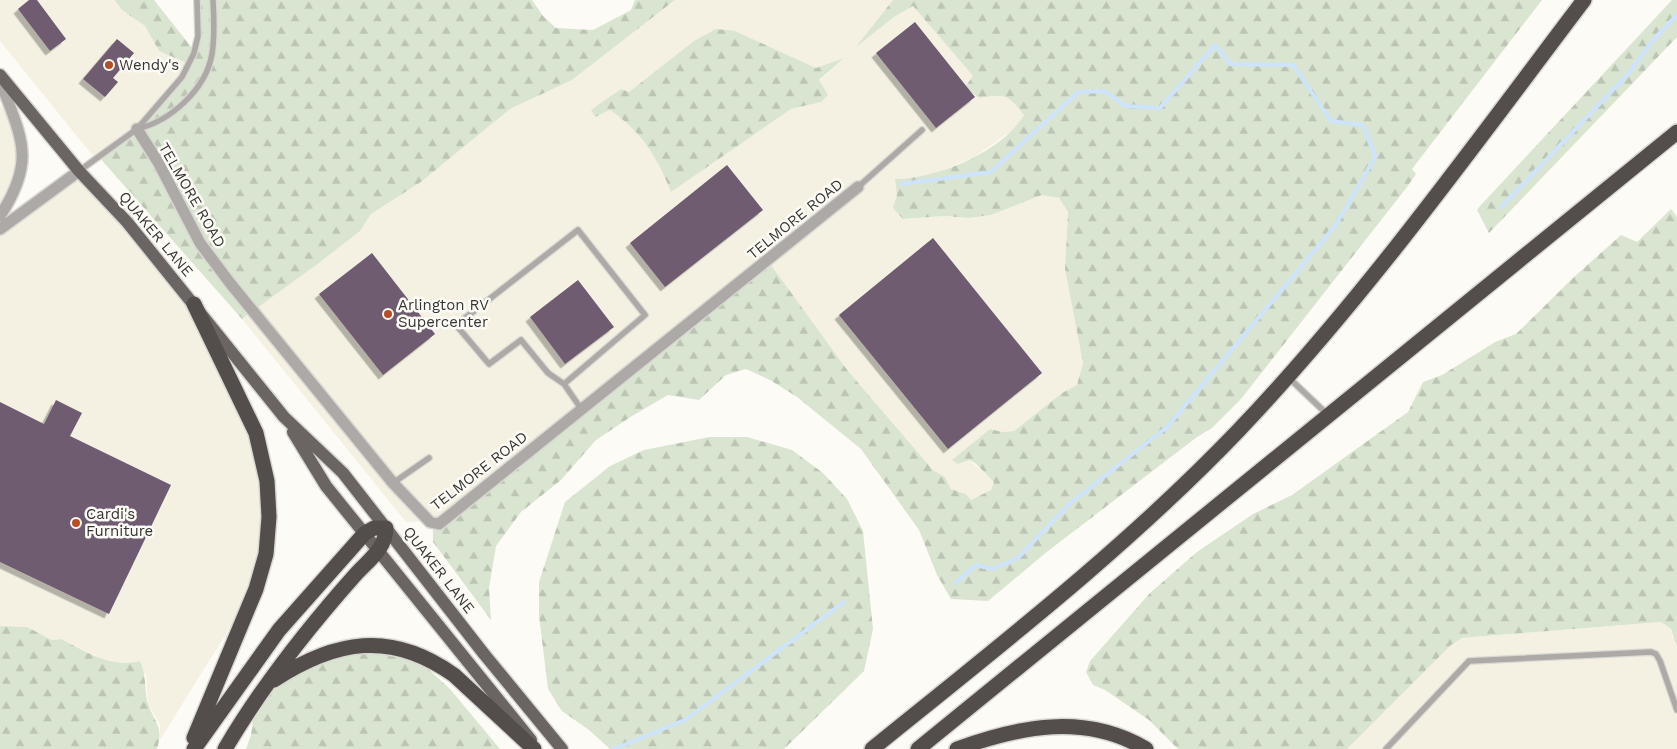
<svg xmlns="http://www.w3.org/2000/svg" width="1677" height="749" font-family="'Work Sans',sans-serif">
  <defs>
    <pattern id="forest-firs" width="22" height="20" patternUnits="userSpaceOnUse" patternTransform="scale(1.25)"><rect width="22" height="20" fill="#dae5d1"/><path d="M5 1l3.5 6h-7zM16 11l3.5 6h-7z" fill="#bcc5b4"/></pattern>
    <filter id="shadow"><feDropShadow dx="-4.5" dy="4.5" stdDeviation="0" flood-color="#0004"/></filter>
  </defs>
  <rect width="100%" height="100%" fill="#fdfbf5"/>
  <path fill="#f4f1e3" fill-rule="evenodd" d="M0 0H115L122 10 145 26 159 51 187 62 177 83 138 125 98 156H93L0 41Z
    M675 0H893L858 46 894 17 913 6 973 76 965 87 979 98 997 96 1012 99 1025 115 1017 127 976 156 934 174 895 180 903 219 945 216 969 218 992 215 1042 195 1059 198 1068 212 1065 269 1083 363 1077 385 1062 393 1014 431 1002 432 969 460 995 482 991 490 971 500 966 494 951 489 945 477 933 470 848 371 767 262 443 521 406 522 242 319 319 263 360 231 371 214 421 182 510 109 572 80ZM735 31 816 68 843 59 819 81 821 102 791 109 671 192 659 161 628 122 610 110 646 80Z
    M0 105 18 126 24 168 0 216Z
    M79 170 209 332 263 465 269 527 250 595 160 740V725L148 704 146 675 129 664 111 663 61 639 52 640 27 627 0 626V228Z
    M1661 622 1670 629 1677 648V749H1347L1451 645 1462 638Z"/>
  <path fill="url(#forest-firs)" d="M115 0H154L192 48 196 44V0H532L543 16 556 28 593 30 631 10 635 0H675L572 80 510 109 421 182 371 214 360 231 319 263 242 319 98 156C136 129 166 105 187 63L159 51 145 26 122 10Z
    M893 0H1542L1412 169 1416 174 1407 187 1241 399 1212 428 1197 437 1048 551 988 601 951 599 937 575 919 530 861 449 797 397 770 380 746 369 726 375 699 400 668 395 632 416 596 440 561 480 521 512 496 546 489 588 491 620 433 542V528L768 261 848 371 933 470 945 477 951 489 966 494 971 500 991 490 994 482 975 463 969 460 958 464 952 460 990 429 1002 432 1014 431 1062 393 1077 385 1083 363 1065 269 1068 212 1059 198 1042 195 991 215 969 218 945 216 903 219 893 208 897 195 895 179C937 179 1002 152 1024 115 1008 94 1005 94 979 98L965 87 973 76 913 6 894 17 855 48Z
    M1672 0H1677V37L1489 233 1477 210 1480 206Z
    M716 29 735 31 816 68 844 58 819 80 828 95 821 102 791 109 671 192C658 158 641 131 610 110L595 117 591 110 621 89 629 92 694 41Z
    M1671 209 1677 217V648L1671 629 1661 622 1462 638 1451 645 1347 749H1178L1149 720 1105 690 1093 685 1086 672 1090 661 1150 593 1197 552 1253 514 1292 495 1408 412 1423 382 1442 375 1495 342 1516 334 1574 277 1621 235 1637 242Z
    M709 437H747L792 450 823 473 847 499 863 531 873 629 864 671 784 749H610L589 730 562 711 548 689 539 616V582L565 502 610 466 644 450Z
    M0 626 27 627 52 640 61 639C86 651 111 669 140 661 147 677 144 690 148 704 155 724 164 726 157 749H0Z
    M369 648 416 658 450 689 500 749H246L251 735 254 711 268 694 318 659Z"/>
  <g fill="none" stroke-linecap="round" stroke-linejoin="round">
    <path stroke="#cee3fc" stroke-width="4" d="M902 184 991 172 1078 92 1104 91 1125 106 1160 108 1215 45 1230 64 1293 65 1331 121 1363 125 1375 157 1335 226 1167 427 1069 504 1018 558 993 569 976 565 955 583
      M1501 207 1627 75 1653 40 1677 15
      M614 749 685 720 844 602"/>
  </g>
  <path fill="#6f5b70" filter="url(#shadow)" d="M29 0H37L66 39 50 51 18 9Z
    M915 22 975 97 936 128 876 53Z
    M117 39 134 53 113 78 118 82 105 97 83 79Z
    M727 165 763 210 665 287 630 243Z
    M933 238 1042 373 948 449 839 315Z
    M372 253 435 334 383 375 319 294Z
    M578 280 614 327 565 364 530 317Z
    M56 400 82 413 70 436 171 485 109 614 0 562V402L44 424Z"/>
  <g fill="none" stroke-linecap="round" stroke-linejoin="round">
    <defs>
      <path id="lane" d="M137 129C171 121 206 89 212 54 215 36 214 18 213 0
        M79 171 137 129 182 77 194 53 198 36 197 0
        M858 187 922 130
        M1289 378 1327 414
        M564 384 548 373 521 340 489 364 456 325 578 230 645 315 564 384 582 410
        M393 483 429 458
        M1386 749 1469 661 1651 652 1656 654 1660 661 1677 710"/>
      <path id="street" d="M0 80C21 138 37 159 0 216
        M137 129 158 162 200 243 230 283 393 483 430 522 439 524 858 187
        M0 229 79 171"/>
      <path id="primary" d="M0 75 79 171 127 222 284 417 343 473 484 654 562 749
        M293 432 326 486 531 740"/>
      <path id="highway" d="M194 304 256 433 267 481 269 517 266 554 256 589 194 738
        M274 680C336 640 391 630 454 675L534 749
        M194 749 279 630 365 533 374 528H386C386 548 369 560 356 574 307 629 262 686 225 749
        M872 749C998 647 1126 548 1238 431 1364 299 1474 145 1584 0
        M918 749 1677 132
        M957 749C1020 726 1085 713 1146 749"/>
    </defs>
    <use href="#lane" stroke="#d9d8d2" stroke-width="8"/>
    <use href="#street" stroke="#d9d8d2" stroke-width="14"/>
    <use href="#primary" stroke="#d9d8d2" stroke-width="15"/>
    <use href="#highway" stroke="#d9d8d2" stroke-width="18"/>
    <use href="#lane" stroke="#aca9a7" stroke-width="5.5"/>
    <use href="#street" stroke="#aca9a7" stroke-width="11"/>
    <use href="#primary" stroke="#6a6563" stroke-width="12"/>
    <use href="#highway" stroke="#534e4b" stroke-width="15"/>
  </g>
  <g fill="#b64f28" stroke="#fdfbf5" stroke-width="2">
    <circle cx="109" cy="65" r="5"/>
    <circle cx="388" cy="314" r="5"/>
    <circle cx="76" cy="523" r="5"/>
  </g>
  <g text-anchor="middle" dominant-baseline="central" stroke-width="5" stroke-linejoin="round" paint-order="stroke">
    <g font-size="15" fill="#373634" stroke="#fdfbf5" text-anchor="start">
      <text x="119" y="65">Wendy's</text>
      <text x="398" y="305">Arlington RV<tspan x="398" dy="17">Supercenter</tspan></text>
      <text x="86" y="514">Cardi's<tspan x="86" dy="17">Furniture</tspan></text>
    </g>
    <g font-size="15" fill="#373634" stroke="#fdfbf5">
      <text transform="translate(192 195) rotate(60)">TELMORE ROAD</text>
      <text transform="translate(795 219) rotate(-39)">TELMORE ROAD</text>
      <text transform="translate(156 234) rotate(50)">QUAKER LANE</text>
      <text transform="translate(479 471) rotate(-38)">TELMORE ROAD</text>
      <text transform="translate(439 570) rotate(52)">QUAKER LANE</text>
    </g>
  </g>
</svg>
